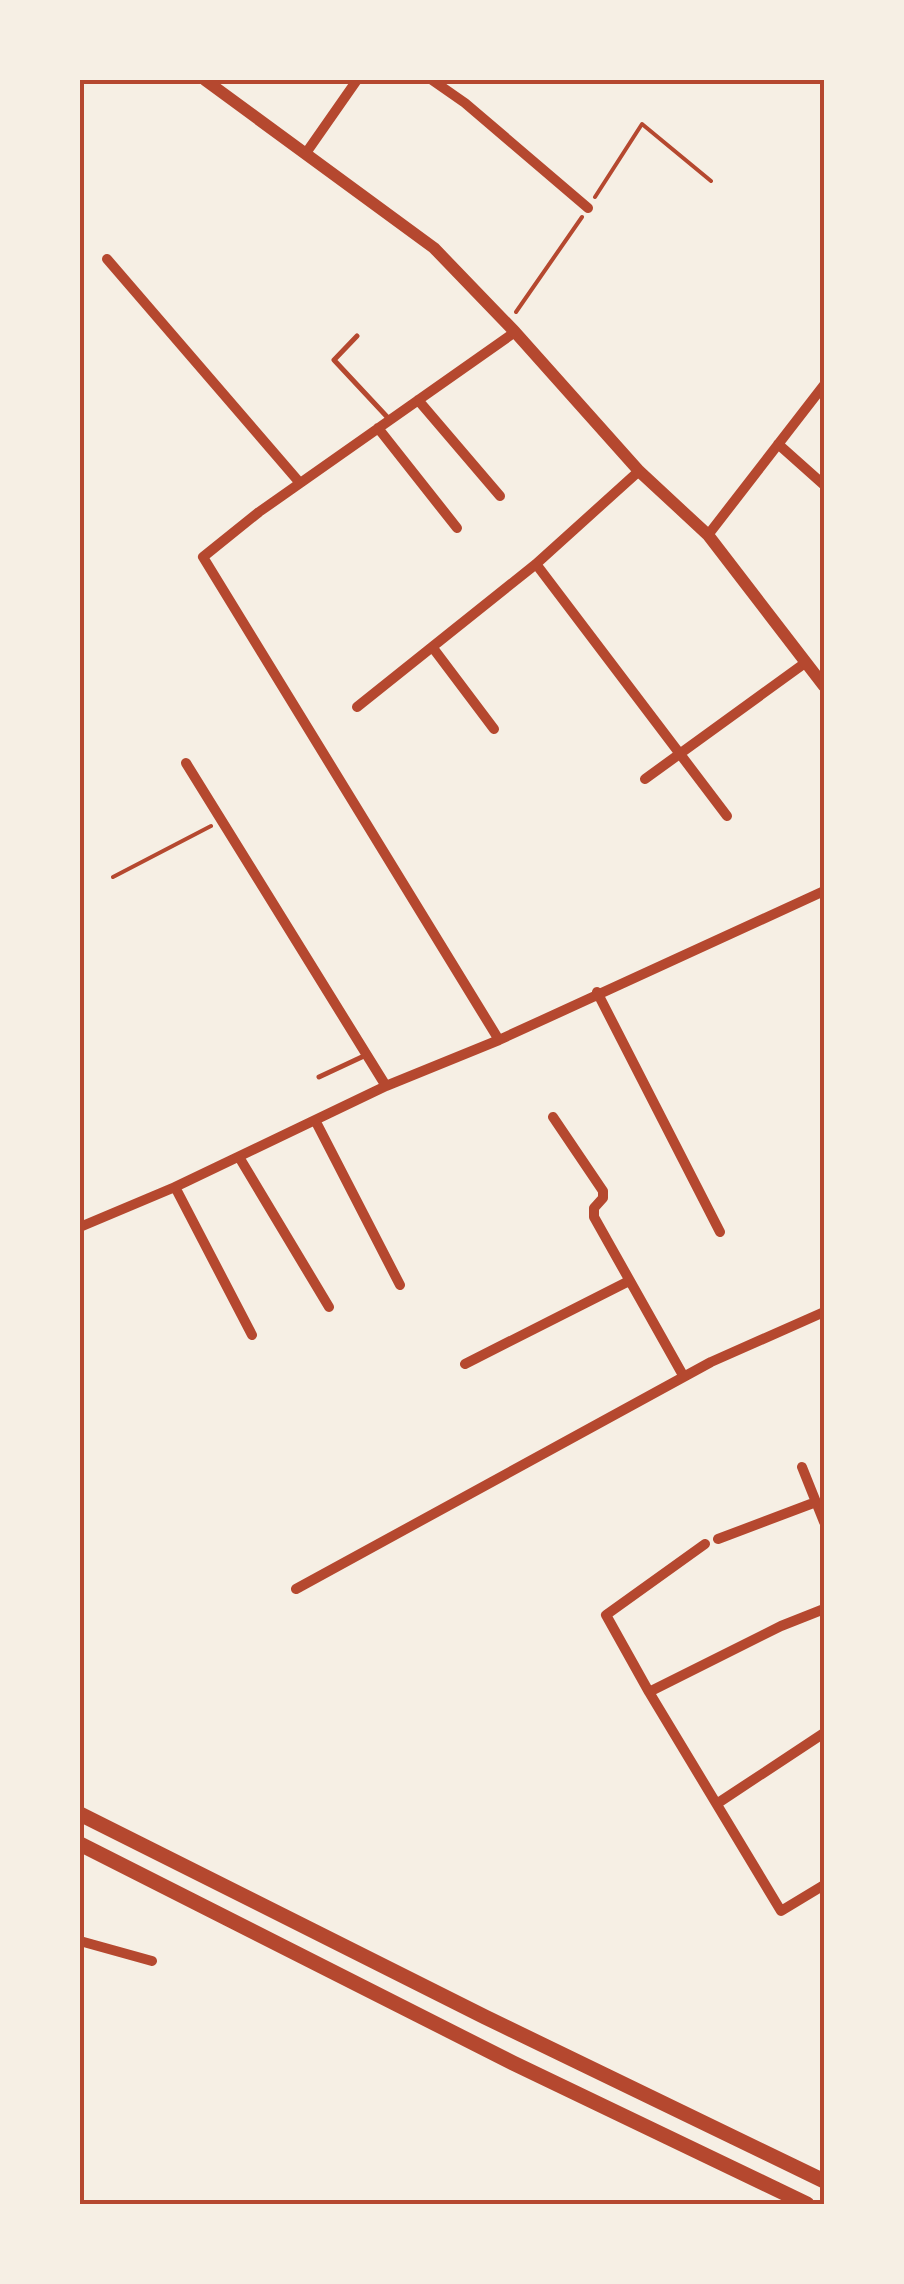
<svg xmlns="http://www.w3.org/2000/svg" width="904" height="2284" font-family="'Public Sans',sans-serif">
  <rect width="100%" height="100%" fill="#f6efe4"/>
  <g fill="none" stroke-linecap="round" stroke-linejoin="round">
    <path stroke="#b5482f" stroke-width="4" d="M595 197 642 124 711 181
      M516 312 582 217
      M113 877 211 826"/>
    <path stroke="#b5482f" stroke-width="5" d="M357 336 334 360 390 420
      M319 1077 364 1056"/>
    <path stroke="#b5482f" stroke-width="10" d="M432 80 465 103 588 208
      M306 153 357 80
      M107 259 300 483
      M418 400 500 496
      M378 428 457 528
      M778 444 824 485
      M708 535 824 385
      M536 564 727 816
      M433 648 494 729
      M357 707 536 564 639 471
      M186 763 386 1086
      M645 779 805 663
      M597 992 720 1232
      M499 1040 203 557 259 512 515 332
      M553 1117 603 1191V1198L594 1208V1217L684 1377
      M316 1122 400 1285
      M239 1157 329 1307
      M175 1187 252 1335
      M80 1227 175 1187 386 1086 499 1040 824 891
      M465 1364 629 1281
      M802 1467 824 1522
      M718 1539 816 1502
      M296 1589 711 1362 824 1312
      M824 1609 781 1626 649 1692 781 1911 824 1885
      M649 1692 606 1615 705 1544
      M718 1803 824 1733
      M80 1941 152 1961"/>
    <path stroke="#b5482f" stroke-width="12" d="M205 80 434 248 515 332 639 471 708 535 824 686"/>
    <path stroke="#b5482f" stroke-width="15" d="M80 1814 485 2017 824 2181
      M80 1844 513 2063 807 2204"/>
  </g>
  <rect width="904" height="2284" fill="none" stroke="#f6efe4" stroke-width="165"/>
  <rect x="82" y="82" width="740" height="2120" fill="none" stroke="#b5482f" stroke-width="4"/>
</svg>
